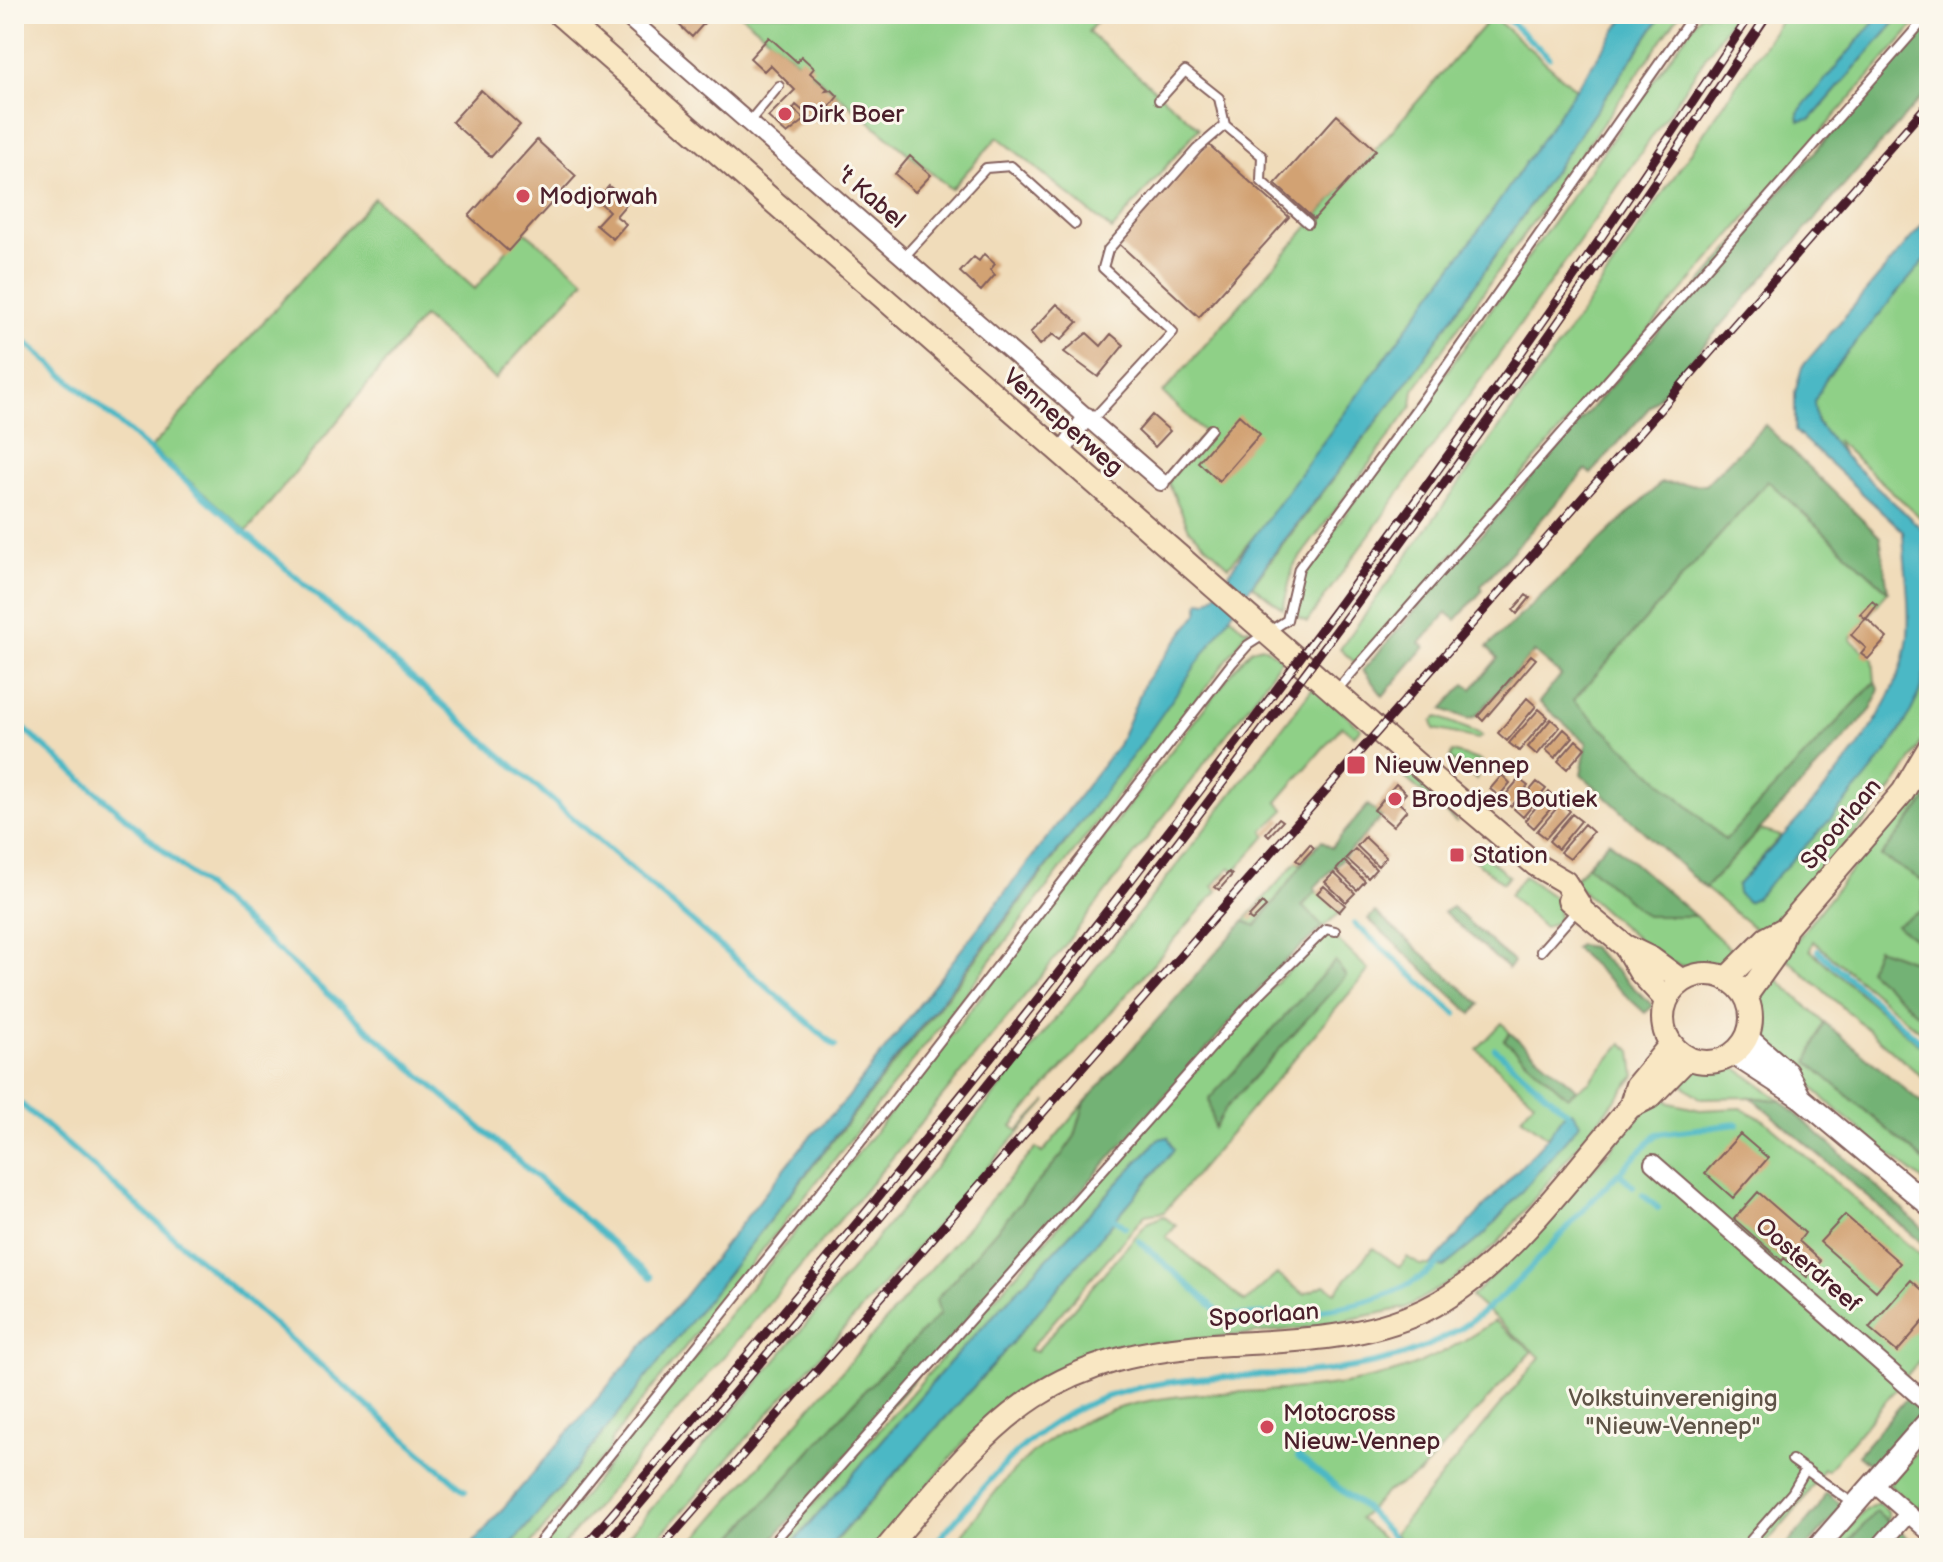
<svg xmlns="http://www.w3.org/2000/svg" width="1943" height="1562" font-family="'Balsamiq Sans',sans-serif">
  <rect width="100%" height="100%" fill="#fbf7ec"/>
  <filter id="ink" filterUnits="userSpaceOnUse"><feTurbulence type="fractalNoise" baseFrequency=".0125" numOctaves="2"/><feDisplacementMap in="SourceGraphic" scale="16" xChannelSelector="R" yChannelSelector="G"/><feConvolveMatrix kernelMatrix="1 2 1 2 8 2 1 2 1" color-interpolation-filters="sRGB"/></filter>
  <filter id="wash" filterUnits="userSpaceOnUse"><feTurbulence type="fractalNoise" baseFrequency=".006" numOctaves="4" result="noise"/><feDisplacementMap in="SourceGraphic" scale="32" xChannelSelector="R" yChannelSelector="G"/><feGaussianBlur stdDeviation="1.8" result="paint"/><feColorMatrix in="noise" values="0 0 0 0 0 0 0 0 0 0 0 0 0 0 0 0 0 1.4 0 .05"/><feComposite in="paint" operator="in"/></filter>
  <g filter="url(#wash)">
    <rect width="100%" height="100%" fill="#f0dcba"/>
    <path fill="#8fd087" stroke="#6c7859" stroke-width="2" d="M740 14H1103L1088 32 1199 128 1112 230 998 137 951 189Z
      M1663 14H1680L1414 390 1412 406 1293 567 1283 609 1252 585 1406 384Z
      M1701 14H1734C1599 222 1450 420 1307 622L1296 616 1300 582 1307 568Z
      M1785 14H1881L1798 113 1811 119 1902 14H1924L1370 649 1354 662 1340 649 1567 334Z
      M1492 16 1584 96 1354 417 1229 566 1189 529 1168 482 1204 432 1163 393Z
      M374 198 475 289 523 230 585 280 495 379 423 317 247 531 151 448Z
      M1929 255V598L1923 530 1927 516 1921 518 1836 440 1843 455C1831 440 1811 423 1814 402 1819 377 1908 281 1929 255Z
      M1769 480 1888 591 1850 639 1873 659 1875 682 1725 841 1572 701Z
      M1230 616 1244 629 1250 628 1162 748 1146 758 947 1018 612 1439 609 1450 528 1548H508L561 1487C783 1196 1022 917 1230 616Z
      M1929 627V723C1907 791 1811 879 1761 934L1705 888 1760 830 1781 836 1737 886C1786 843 1882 774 1908 717 1922 688 1926 659 1929 627Z
      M1262 646 1282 658 1256 696 1046 970 883 1169 561 1548H542L899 1102 1237 666 1252 649Z
      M1314 686 1361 728 1354 736 1342 726 1277 802 1285 810 1263 831 1266 836 1235 871 1230 867 1213 886 1217 891 1012 1126 1018 1131 1047 1101 649 1548H618C857 1266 1092 981 1314 686Z
      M1438 717 1478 733 1482 736 1478 739 1434 729 1432 721Z
      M1452 752 1482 761 1476 779 1450 759Z
      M1403 763 1433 792 1457 823 1396 770Z
      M1929 771V797L1881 856 1923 881 1925 948V929L1929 932V967L1877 948 1869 970 1929 1024V1039L1813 941 1810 950 1929 1053V1083L1784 956Z
      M1316 847 1255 926 1244 921 1297 861 1300 864Z
      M1474 847 1509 876 1503 883 1467 854Z
      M1587 865 1646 915 1695 916 1738 956C1725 968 1690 971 1673 963 1646 951 1597 903 1572 882Z
      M1524 876 1559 901 1558 921 1544 928 1509 895Z
      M1316 891 1341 912 1323 927 1302 907Z
      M1329 932 1369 970 1164 1212 1145 1215 1029 1350 1036 1352 1147 1223 1163 1216 1176 1226 1166 1237 1245 1302 1277 1274 1304 1294 1325 1285 1335 1292 1373 1248 1400 1267 1407 1257 1420 1265H1431L1486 1233 1563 1115 1548 1137 1521 1117 1534 1101 1477 1049 1502 1023 1510 1033 1504 1040 1568 1097 1590 1081 1622 1043 1632 1051 1635 1076 1497 1244 1450 1282 1405 1308 1312 1327 1099 1350 1040 1378 966 1440 876 1548H829L994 1364 1174 1149 1159 1139 951 1361 789 1548H775L1252 1006Z
      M1770 973 1824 1022 1809 1062 1929 1165V1186L1835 1109 1769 1046C1756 1020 1756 998 1770 973Z
      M1696 1068 1738 1069 1782 1101 1751 1097 1700 1098 1675 1079Z
      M1660 1094 1670 1103 1700 1110 1741 1108 1764 1120 1929 1263V1349L1827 1471 1823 1469 1802 1502 1762 1548H1411L1394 1534 1540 1357 1471 1297 1545 1223Z
      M1085 1102 1075 1136 1061 1156 936 1300 941 1314 866 1389 724 1548H688L1036 1148 1042 1153Z
      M1494 1321 1532 1351 1418 1475 1386 1492 1360 1519 1394 1548H951C983 1509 1011 1465 1054 1437 1151 1374 1267 1404 1374 1378 1419 1367 1457 1347 1494 1321Z
      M1929 1437V1497L1917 1510 1889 1485Z
      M1878 1503 1888 1512V1521L1876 1512 1844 1548H1832L1865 1510Z"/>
    <path fill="#73b274" stroke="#5e6850" stroke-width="2" d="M1929 21V89L1591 474 1586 470 1481 586 1483 590 1456 620 1447 613 1420 643 1425 647 1383 696 1363 670Z
      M1765 425 1880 537 1888 591 1768 481 1573 701 1725 840 1875 682 1879 689 1871 710 1705 888 1581 774 1587 743 1539 702 1561 675 1534 652 1476 716 1469 719 1442 709 1465 684 1472 689 1498 658 1487 647 1661 483 1705 485Z
      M1929 797V932L1925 930 1926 948 1896 925 1923 910V881L1881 856Z
      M1368 805 1382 817 1314 888 1316 891 1302 906 1323 927 1280 966 765 1548H724L866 1389 940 1314 936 1300 1061 1156 1075 1136 1085 1102 1244 921 1256 926 1316 846 1322 841 1331 848Z
      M1609 841 1695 916H1646L1587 865Z
      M1452 907 1513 962 1508 969 1444 912Z
      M1375 912 1480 1004 1472 1014 1368 919Z
      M1579 945 1591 947 1653 1006 1645 1013 1574 948Z
      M1877 948 1929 967V1024L1868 970Z
      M1335 961 1346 976 1225 1109 1214 1128 1209 1099Z
      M1824 1022 1929 1109V1165L1808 1062Z
      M1510 1033 1577 1089 1568 1097 1504 1040Z
      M1751 1097 1782 1101 1929 1234V1249Z
      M1929 1372V1405L1875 1469 1858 1455Z
      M1826 1492 1843 1506 1806 1548H1784L1817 1510Z
      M1876 1511 1920 1548H1844Z"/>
    <path fill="#4bb8c5" stroke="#4a6c78" stroke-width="2" d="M1627 14H1663L1406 384 1269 560 1137 750 561 1487 508 1548H469L680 1302 807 1140 846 1100 1118 745 1145 682 1198 613 1200 601 1207 602 1215 595 1249 543 1487 219Z
      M1881 14H1902L1811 119 1799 121 1798 113 1806 102Z
      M1929 217V255L1827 377 1814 402 1816 421 1843 455 1923 530C1927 577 1932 624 1925 670 1914 745 1807 842 1756 898L1747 902 1738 893 1737 886C1794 821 1900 724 1908 636 1911 602 1904 565 1903 531L1795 431V393L1802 367Z
      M1572 1111 1580 1123 1486 1233 1444 1267 1431 1265 1548 1137 1563 1115Z
      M1168 1137 1174 1149 1166 1159 994 1364 828 1548H789L951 1361 1159 1139Z"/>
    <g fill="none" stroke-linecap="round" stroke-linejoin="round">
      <path stroke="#4bb8c5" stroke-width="6" d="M1502 14 1549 57
        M14 332 835 1046
        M14 720 651 1277
        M1355 924 1456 1014
        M1818 951 1929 1049
        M1495 1049 1568 1113 1570 1120
        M14 1098 465 1491
        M1633 1186 1619 1173 1657 1134 1737 1124
        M1643 1195 1658 1208
        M1109 1214 1125 1227
        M1139 1241 1224 1316C1298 1313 1384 1314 1442 1261
        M1298 1457 1366 1509 1403 1548
        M931 1548C970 1505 1009 1450 1059 1419 1167 1352 1306 1396 1420 1349 1507 1314 1554 1235 1619 1173"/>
    </g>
    <g id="blocks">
      <path fill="#d2a273" d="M682 14H712L692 37 675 21Z
        M769 37 797 62 801 56 814 68 810 73 828 89 826 91 832 90 838 96 817 123 796 105 793 109 805 120 787 134 768 117 795 90 770 65 764 71 750 58Z
        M481 90 520 125 491 157 452 122Z
        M1337 115 1376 150 1314 219 1275 184Z
        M537 140 576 176 508 251 469 216Z
        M1208 144 1289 217 1199 317 1118 243Z
        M910 156 931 175 915 192 895 174Z
        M609 186 628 202 616 216 626 224 613 239 596 225 609 211 597 200Z
        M984 254 995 264 990 270 995 275 981 291 960 272 974 257 979 261Z
        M1057 304 1078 322 1061 340 1053 334 1040 345 1030 333Z
        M1087 333 1101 346 1111 334 1124 345 1098 377 1064 352Z
        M1152 415 1170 431 1155 447 1138 431Z
        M1239 415 1260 434 1219 481 1198 462Z
        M1526 595 1530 598 1517 614 1513 610Z
        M1872 601 1877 605 1866 619 1860 614Z
        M1866 618 1887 638 1868 659 1861 654 1866 648 1851 635Z
        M1531 655 1536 659 1483 721 1478 716Z
        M1527 698 1536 706 1507 741 1498 733Z
        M1539 709 1548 717 1519 751 1509 743Z
        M1551 719 1560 727 1537 755 1528 747Z
        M1564 729 1573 737 1555 758 1546 750Z
        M1576 740 1585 748 1567 769 1558 761Z
        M1502 775 1510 783 1499 796 1490 789Z
        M1519 779 1528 786 1511 807 1502 799Z
        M1537 782 1546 789 1523 817 1514 809Z
        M1396 784 1406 793 1398 802 1407 810 1393 826 1374 810Z
        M1549 792 1558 800 1534 828 1525 820Z
        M1561 803 1570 811 1546 838 1537 831Z
        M1572 814 1581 821 1558 849 1549 841Z
        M1279 818 1283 821 1269 836 1266 833Z
        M1584 824 1593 832 1570 859 1560 852Z
        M1365 837 1386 857 1378 866 1357 846Z
        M1310 844 1314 848 1300 863 1296 860Z
        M1355 849 1376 869 1368 878 1346 858Z
        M1344 861 1365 881 1357 890 1336 870Z
        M1229 872 1232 875 1219 890 1215 887Z
        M1334 873 1355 893 1346 902 1325 882Z
        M1324 886 1345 905 1339 912 1317 893Z
        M1262 903 1266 907 1252 921 1248 918Z
        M1740 1134 1768 1158 1733 1198 1705 1173Z
        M1758 1192 1805 1233 1799 1241 1821 1261 1807 1277 1784 1258 1782 1261 1734 1219Z
        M1845 1215 1900 1263 1876 1291 1820 1242Z
        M1911 1280 1929 1296V1315L1897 1352 1869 1328Z"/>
    </g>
  </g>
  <g filter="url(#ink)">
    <use href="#blocks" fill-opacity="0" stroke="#84615d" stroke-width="2"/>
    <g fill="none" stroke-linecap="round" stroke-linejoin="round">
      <defs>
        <path id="service" d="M1159 100 1185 71 1219 98 1225 125
          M749 122 779 86
          M904 257 986 168 1011 166 1075 224
          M1092 420 1173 332 1103 268 1108 250 1197 149 1225 125 1262 156 1261 181 1308 223
          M1161 482 1168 479 1211 429
          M1335 692 1929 14
          M1541 951 1577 910
          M1792 1460 1854 1504
          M535 1548 895 1099 1232 663 1248 645 1287 620 1299 568 1417 408 1694 14
          M768 1548 1250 1004 1326 929 1335 931
          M1744 1548 1792 1493 1806 1469"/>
        <path id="minor" d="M624 14 1161 482
          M1060 454 1087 416
          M1653 1163 1929 1405
          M1873 1483 1929 1532
          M1878 1548 1908 1514"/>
        <path id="tertiary" d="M1747 1037 1787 1072 1801 1098
          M1733 1054 1801 1098 1929 1205
          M1817 1548 1929 1420"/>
        <path id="secondary" d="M559 14 1419 766 1536 865 1565 882 1580 906
          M1569 900 1625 946 1652 959 1682 981
          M1625 946 1640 972 1666 1000
          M1663 1018a44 44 0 1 1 88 0a44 44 0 1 1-88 0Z
          M1727 978 1766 939 1786 928 1903 792 1929 748
          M1746 996 1778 951 1786 928
          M1630 1107 1650 1097 1688 1058
          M887 1548C998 1415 1045 1353 1229 1344 1295 1341 1364 1339 1425 1310 1504 1272 1572 1173 1630 1107L1637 1085 1671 1044"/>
      </defs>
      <use href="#service" stroke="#84615d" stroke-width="12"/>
      <use href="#minor" stroke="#84615d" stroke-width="20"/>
      <use href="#tertiary" stroke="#84615d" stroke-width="24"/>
      <use href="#secondary" stroke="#84615d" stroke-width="26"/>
      <use href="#service" stroke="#fff" stroke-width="8"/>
      <use href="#minor" stroke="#fff" stroke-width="16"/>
      <use href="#tertiary" stroke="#fff" stroke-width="20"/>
      <use href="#secondary" stroke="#f9e7c3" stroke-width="22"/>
      <defs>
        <path id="rail" d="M583 1548C1003 1062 1399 552 1751 14
          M602 1548C1023 1062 1413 550 1768 14
          M661 1548 1929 103"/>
      </defs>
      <use href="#rail" stroke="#4a1f2b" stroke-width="9"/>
      <use href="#rail" stroke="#fbf7ec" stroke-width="6" stroke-dasharray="18" stroke-linecap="butt"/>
    </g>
  </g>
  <g fill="#d1495b" stroke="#fbf7ec" stroke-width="3">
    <circle cx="785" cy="114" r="8"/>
    <circle cx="523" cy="196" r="8"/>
    <rect x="1346" y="755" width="20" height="20" rx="4"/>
    <circle cx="1395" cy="799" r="8"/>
    <rect x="1449" y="847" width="16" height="16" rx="4"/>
    <circle cx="1267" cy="1427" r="8"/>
  </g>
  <g text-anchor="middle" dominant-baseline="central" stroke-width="6" stroke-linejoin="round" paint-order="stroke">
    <g font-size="24" fill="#4a1f2b" stroke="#fbf7ec" text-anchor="start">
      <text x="801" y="114">Dirk Boer</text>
      <text x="539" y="196">Modjorwah</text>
      <text x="1374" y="765">Nieuw Vennep</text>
      <text x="1411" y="799">Broodjes Boutiek</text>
      <text x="1473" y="855">Station</text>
      <text x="1283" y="1413">Motocross<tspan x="1283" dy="28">Nieuw-Vennep</tspan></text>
    </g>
    <g font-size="24" fill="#4a1f2b" stroke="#fbf7ec">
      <text transform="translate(871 197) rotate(41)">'t Kabel</text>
      <text transform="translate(1063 422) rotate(41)">Venneperweg</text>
      <text transform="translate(1841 824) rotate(-50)">Spoorlaan</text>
      <text transform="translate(1808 1265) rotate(41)">Oosterdreef</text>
      <text transform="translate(1264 1315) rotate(-4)">Spoorlaan</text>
    </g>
    <g font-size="24" fill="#5f5447" stroke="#fbf7ec">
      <text x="1673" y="1398">Volkstuinvereniging<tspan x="1673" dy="28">"Nieuw-Vennep"</tspan></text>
    </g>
  </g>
  <rect width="1943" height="1562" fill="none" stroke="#fbf7ec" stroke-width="48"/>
</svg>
